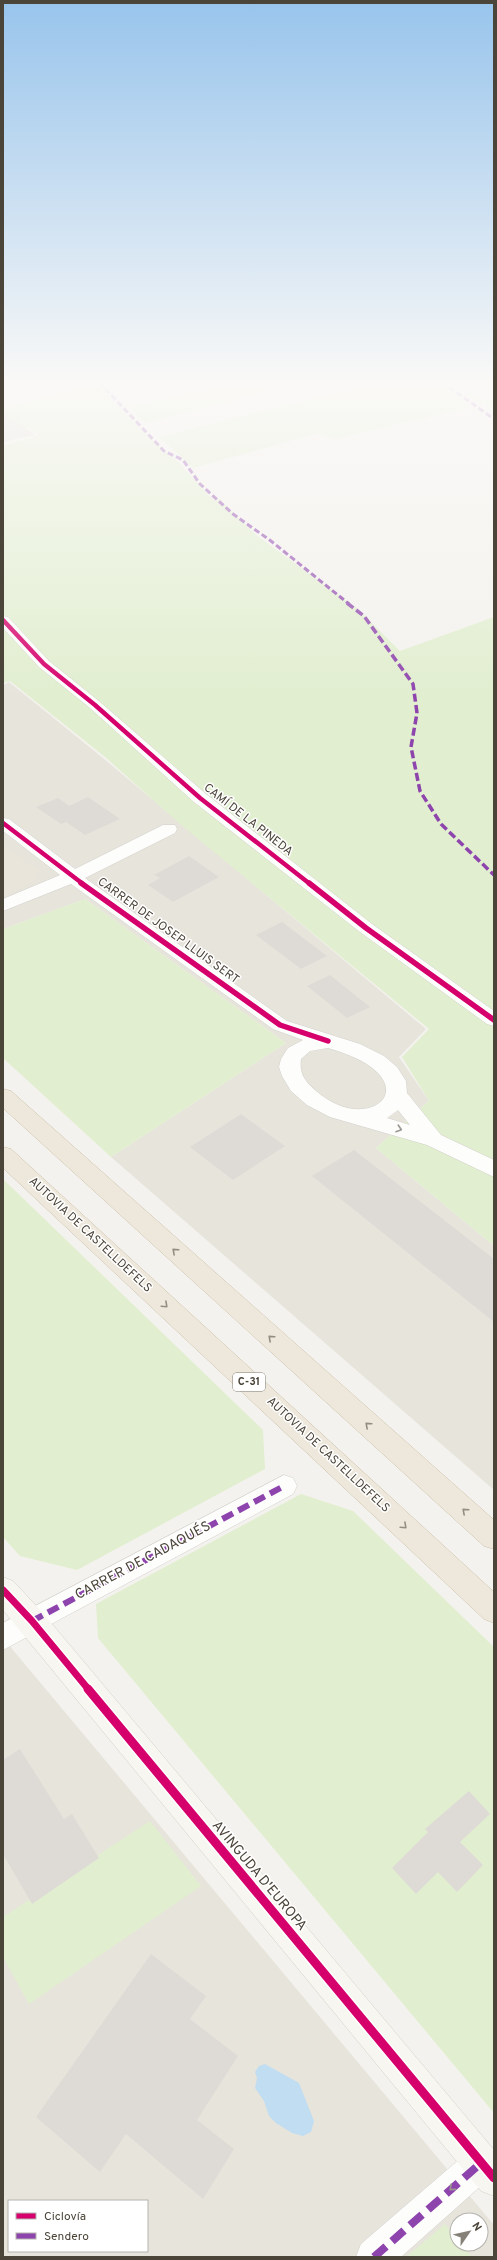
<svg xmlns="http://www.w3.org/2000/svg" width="497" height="2260" font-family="Overpass,sans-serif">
  <rect width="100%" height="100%" fill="#f4f2ee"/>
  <path fill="#e7e4dc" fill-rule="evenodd" d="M9 682 103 758 426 1029 399 1057 429 1101 376 1148 494 1246V1490L111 1157 286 1043 85 899 3 929V685Z
    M3 1638 494 2225V2257H3ZM9 2201H147V2251H9ZM457 2220H481V2244H457Z"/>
  <path fill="#eae5da" d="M3 844 38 871 33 882 3 896Z"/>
  <path fill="#e1eecf" d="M3 382H48L3 393Z
    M238 382H304L144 423 129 407Z
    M380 382H438L471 407 335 439 319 433 193 468 159 437Z
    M448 382H454L484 400 494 397V412Z
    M96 383 137 426 180 464 213 500 220 499 256 535 358 609 400 651 494 617V1246L376 1148 429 1101 402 1057 429 1029 180 824 105 757 10 681 3 683V446L39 435 29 428 16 431 3 420V409Z
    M85 899 286 1043 111 1157 3 1058V929Z
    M3 1179 263 1430 265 1469 77 1570 20 1556 3 1537Z
    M301 1494 353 1511 494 1647V2113L98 1638 96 1604Z
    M150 1821 201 1886 29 2004 3 1957V1917Z
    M445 2224 457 2239V2244H461L472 2257H406Z"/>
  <path fill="#c0ddf1" d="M265 2064 299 2083 314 2121 311 2132 303 2136 292 2133 276 2123 269 2116 264 2101 255 2088 257 2078 255 2072 259 2066Z"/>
  <path fill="#dedbd6" d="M3 412 35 435 3 442Z
    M88 797 120 819 85 835 66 822 61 824 36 807 58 798 69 806Z
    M189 856 219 877 173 902 148 885 160 878 154 875Z
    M282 922 327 956 301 969 256 935Z
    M330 975 370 1007 347 1018 307 986Z
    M241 1114 285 1146 233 1180 190 1147Z
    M354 1150 494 1259V1322L312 1176Z
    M20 1749 64 1819 72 1814 99 1858 32 1904 3 1854V1760Z
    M469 1791 490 1814 460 1842 483 1865 457 1892 438 1872 416 1894 392 1868 428 1832 425 1829Z
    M151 1954 206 1996 190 2019 238 2056 197 2120 234 2149 203 2199 126 2134 100 2172 36 2117Z"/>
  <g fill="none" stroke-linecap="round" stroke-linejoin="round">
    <defs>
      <path id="street" d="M3 616 8 617 49 661 100 702 206 794 372 924 494 1011V1026L487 1024 360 932 194 802 90 708 39 667 3 628Z
        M3 818 9 819 75 869 163 825H175L177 829 175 833 85 878 287 1021 360 1044 384 1056 397 1067 406 1081 407 1093 441 1135 494 1160V1177L427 1145 330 1117 307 1105 291 1091 282 1076 279 1067 281 1059 288 1048 303 1040 273 1029 71 884 3 911V899L60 875 3 831ZM328 1048C435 1078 372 1140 316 1091 305 1081 299 1074 301 1059L310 1051ZM398 1110 410 1125 387 1118Z
        M284 1475 293 1478 297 1486 293 1494 3 1650V1623Z
        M481 2146 494 2152 493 2175 401 2257H356L361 2244 469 2151Z"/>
      <path id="secondary" d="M3 1577 13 1581 42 1612 494 2150V2196L481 2191 3 1610Z"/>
      <path id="highway" d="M3 1089 11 1091 494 1520V1549L484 1546 3 1108Z
        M3 1147 11 1149 494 1592V1623L484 1619 3 1168Z"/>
    </defs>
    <use href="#street" stroke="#d2d0cb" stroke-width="1"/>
    <use href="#secondary" stroke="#d3cfc5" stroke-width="1"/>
    <use href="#highway" stroke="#ccbfa9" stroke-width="1"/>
    <use href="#street" fill="#fdfdfc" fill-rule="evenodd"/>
    <use href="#secondary" fill="#f7f6f1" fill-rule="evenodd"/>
    <use href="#highway" fill="#ede8db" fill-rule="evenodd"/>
    <path stroke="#8e44ad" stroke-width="3" stroke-dasharray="6 3" stroke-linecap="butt" d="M99 382 164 451 183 460 200 484 233 514 271 541 349 604
      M442 382 494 419"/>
    <path stroke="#8e44ad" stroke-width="3.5" stroke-dasharray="8 3.5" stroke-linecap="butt" d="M347 603 364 616 413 684 417 713 411 747 420 791 441 824 494 875"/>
    <path stroke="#8e44ad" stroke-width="6" stroke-dasharray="12 6" stroke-linecap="butt" d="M32 1621 284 1486"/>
    <path stroke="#8e44ad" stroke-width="8" stroke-dasharray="16 8" stroke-linecap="butt" d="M374 2257 481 2163"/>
    <defs>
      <path id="cycleway-far3" d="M3 620 44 664 95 705 200 798 310 884
        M3 823 83 884"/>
      <path id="cycleway-far2" d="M81 883 280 1025 328 1041
        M309 883 366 928 494 1020"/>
      <path id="cycleway-far1" d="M3 1590 32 1621 89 1690"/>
      <path id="cycleway" d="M88 1689 494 2178"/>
    </defs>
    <use href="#cycleway-far3" stroke="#fff" stroke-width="6"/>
    <use href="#cycleway-far2" stroke="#fff" stroke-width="8"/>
    <use href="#cycleway-far1" stroke="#fff" stroke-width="10"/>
    <use href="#cycleway" stroke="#fff" stroke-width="12"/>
    <use href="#cycleway-far3" stroke="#d6006c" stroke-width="4.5"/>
    <use href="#cycleway-far2" stroke="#d6006c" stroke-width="5.5"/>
    <use href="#cycleway-far1" stroke="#d6006c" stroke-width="7"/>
    <use href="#cycleway" stroke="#d6006c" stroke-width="9"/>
  </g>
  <defs><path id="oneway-chevron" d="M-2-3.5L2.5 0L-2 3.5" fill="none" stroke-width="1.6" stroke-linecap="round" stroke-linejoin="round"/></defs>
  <g stroke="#9b9791">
    <use href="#oneway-chevron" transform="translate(399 1129) rotate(18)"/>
    <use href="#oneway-chevron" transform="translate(452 2188) rotate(139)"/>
  </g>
  <g stroke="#948e82">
    <use href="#oneway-chevron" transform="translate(175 1251) rotate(-138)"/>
    <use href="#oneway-chevron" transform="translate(165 1305) rotate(43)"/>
    <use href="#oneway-chevron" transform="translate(271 1338) rotate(-138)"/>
    <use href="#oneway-chevron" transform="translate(368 1425) rotate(-138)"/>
    <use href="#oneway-chevron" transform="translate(465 1511) rotate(-138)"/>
    <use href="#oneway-chevron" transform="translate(404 1526) rotate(43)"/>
  </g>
  <linearGradient id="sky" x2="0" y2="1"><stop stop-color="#98c4ec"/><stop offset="0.55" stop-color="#faf9f7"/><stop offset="1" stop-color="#faf9f7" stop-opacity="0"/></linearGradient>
  <rect width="497" height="698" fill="url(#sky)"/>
  <g text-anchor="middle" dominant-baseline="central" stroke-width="3" stroke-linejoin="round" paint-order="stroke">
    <rect fill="#fff" stroke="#817c74" stroke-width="1" x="233" y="1373" width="32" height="18" rx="3"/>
    <g font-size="11" font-weight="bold" fill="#4b4439">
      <text x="249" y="1382">C-31</text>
    </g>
    <g font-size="12" fill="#4b4439" stroke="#fff">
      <text transform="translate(248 820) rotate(38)">CAMÍ DE LA PINEDA</text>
      <text transform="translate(168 931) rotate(36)">CARRER DE JOSEP LLUIS SERT</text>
      <text transform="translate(90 1235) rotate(43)">AUTOVIA DE CASTELLDEFELS</text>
      <text transform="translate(328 1455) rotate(43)">AUTOVIA DE CASTELLDEFELS</text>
    </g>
    <g font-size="14" fill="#4b4439" stroke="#fff">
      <text transform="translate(143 1561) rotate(-28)">CARRER DE CADAQUÉS</text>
      <text transform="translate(259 1876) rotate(50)">AVINGUDA D'EUROPA</text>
    </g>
  </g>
  <rect width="497" height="2260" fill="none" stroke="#4b4439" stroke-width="8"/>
  <rect x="8" y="2200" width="140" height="52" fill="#ffffff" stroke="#b7b4b0"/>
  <rect x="16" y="2213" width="20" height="6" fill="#d6006c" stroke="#b7b4b0"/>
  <text x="44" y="2220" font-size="12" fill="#4b4439">Ciclovía</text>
  <rect x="16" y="2233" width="20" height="6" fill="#8e44ad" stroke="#b7b4b0"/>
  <text x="44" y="2240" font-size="12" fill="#4b4439">Sendero</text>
  <g transform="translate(469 2232) rotate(56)"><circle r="19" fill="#ffffff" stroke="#b7b4b0"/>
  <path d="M0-3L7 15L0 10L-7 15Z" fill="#868178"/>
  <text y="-6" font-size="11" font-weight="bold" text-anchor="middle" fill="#4b4439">N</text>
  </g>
</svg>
